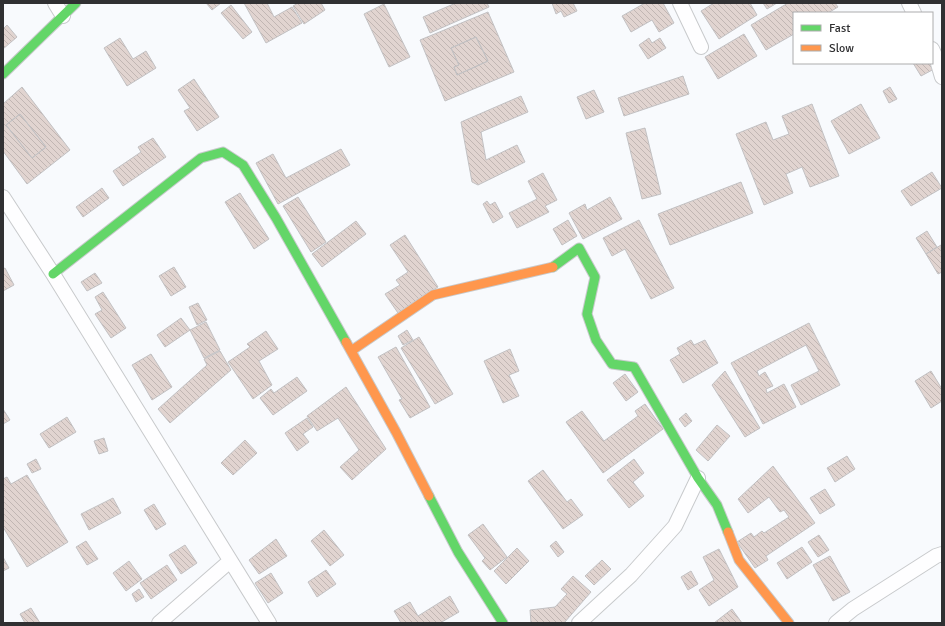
<svg xmlns="http://www.w3.org/2000/svg" width="945" height="626" font-family="Signika,sans-serif">
  <defs>
    <pattern id="building-back-hatch" width="6" height="6" patternUnits="userSpaceOnUse"><rect width="6" height="6" fill="#e1d4d0"/><path d="M-1 5l2 2M0 0l6 6M5-1l2 2" fill="none" stroke="#c1b6b3"/></pattern>
  </defs>
  <rect width="100%" height="100%" fill="#f8fafd"/>
  <path fill="url(#building-back-hatch)" stroke="#c2c1c3" fill-rule="evenodd" d="M206 3H221L212 10Z
    M244 3H267L274 17 292 7 302 23 266 43Z
    M298 3H321L325 10 304 24 293 6Z
    M456 3H487L489 7 430 33 423 17Z
    M552 3H573L577 11 564 17 561 11 556 14Z
    M645 3H663L674 23 659 32 652 20 631 32 622 16Z
    M714 3H750L757 15 719 39 701 11Z
    M763 3H777L767 9Z
    M788 3H835L838 7 828 13H794V34L766 50 751 25Z
    M384 4 410 57 389 67 364 14Z
    M231 5 252 32 243 39 221 13Z
    M488 12 514 72 445 101 420 40ZM476 37 488 61 457 75 454 67 459 65 451 48Z
    M7 25 17 37 3 49V29Z
    M744 34 757 56 718 79 705 57Z
    M476 37 488 61 457 75 454 67 459 65 451 48Z
    M120 38 133 59 146 51 156 68 127 86 104 48Z
    M649 38 652 43 660 38 666 48 648 59 639 45Z
    M913 63H932L936 68 921 76Z
    M683 76 689 94 624 116 618 98Z
    M194 79 219 117 197 131 184 111 190 108 178 90Z
    M22 87 70 150 27 184 3 151V104ZM20 114 46 147 32 158 6 125Z
    M890 87 897 99 889 103 883 91Z
    M594 90 604 112 586 119 577 97Z
    M521 96 528 112 481 132 486 160 517 145 525 162 478 185 472 182 461 122Z
    M812 104 839 176 810 187 802 167 786 174 793 193 764 205 736 134 766 122 773 140 789 134 782 116Z
    M861 104 880 138 849 154 831 121Z
    M20 114 46 147 32 158 6 125Z
    M645 128 661 194 642 199 626 133Z
    M153 138 166 157 123 186 113 171 141 152 138 147Z
    M341 149 350 165 278 204 256 163 273 154 286 178Z
    M932 172 942 188 911 206 901 191Z
    M543 173 557 200 545 206 549 212 517 228 509 213 537 199 528 181Z
    M741 182 753 213 670 245 658 214Z
    M102 188 109 198 83 217 76 207Z
    M240 193 269 239 254 249 225 202Z
    M298 197 326 242 311 252 283 206Z
    M610 197 622 219 583 239 569 213 585 204 587 210Z
    M487 201 490 205 495 202 503 217 493 223 483 204Z
    M568 220 577 236 562 245 553 229Z
    M639 220 674 288 651 299 625 249 612 256 603 238Z
    M356 221 366 234 322 267 312 254Z
    M927 231 937 247 926 254 916 238Z
    M405 235 438 287 398 313 385 294 400 285 396 280 408 272 390 245Z
    M941 245 942 272 938 274 926 254Z
    M174 267 186 287 171 296 159 276Z
    M5 268 14 285 3 291V269Z
    M95 273 102 283 87 291 81 282Z
    M103 292 126 328 111 338 95 314 102 310 95 297Z
    M198 303 207 320 197 325 189 307Z
    M181 318 190 330 165 347 157 335Z
    M206 322 220 350 204 358 190 330Z
    M809 323 840 385 801 405 791 385 819 371 806 345 757 371 759 376 765 372 773 386 766 389 767 393 784 384 796 407 763 424 731 363Z
    M407 330 413 340 403 345 398 336Z
    M266 331 278 349 259 361 272 385 253 399 228 362 250 347 247 344Z
    M419 337 453 394 435 404 401 348Z
    M691 340 694 345 705 340 718 363 683 383 670 360 680 354 677 348Z
    M396 347 430 407 410 418 399 400 402 399 378 357Z
    M510 349 519 371 509 375 519 396 503 403 484 361Z
    M220 351 231 370 170 423 158 409 207 365 204 359Z
    M151 354 172 387 152 400 132 365Z
    M725 371 760 428 745 437 712 385Z
    M931 371 942 389V401L931 408 915 381Z
    M625 374 638 392 626 401 613 383Z
    M297 377 307 391 273 415 260 398 271 389 274 393Z
    M346 387 386 449 352 480 340 467 359 450 338 418 317 431 307 416Z
    M645 404 663 429 603 473 566 422 582 411 604 441 638 416 635 411Z
    M3 409 10 420 3 424Z
    M686 413 692 421 685 427 679 419Z
    M67 417 76 432 49 448 40 434Z
    M307 418 313 427 303 434 309 442 297 451 285 433Z
    M717 425 730 436 708 461 696 450Z
    M104 438 108 451 99 454 94 441Z
    M245 440 257 453 233 475 221 463Z
    M847 456 855 469 835 482 827 468Z
    M36 459 41 469 32 473 27 464Z
    M634 459 644 473 633 482 644 496 629 508 607 480Z
    M773 466 815 523 766 556 768 560 755 568 737 542 751 533 754 537 762 531 764 533 789 517 784 510 780 512 769 497 748 513 738 499Z
    M543 470 567 502 571 499 583 515 563 529 528 481Z
    M27 475 68 542 27 567 3 527V479L7 477 11 484Z
    M825 489 835 505 820 514 810 498Z
    M113 498 121 513 89 530 81 514Z
    M154 504 166 524 156 530 144 510Z
    M483 524 507 557 490 570 482 561 485 558 468 535Z
    M324 530 344 555 330 566 311 541Z
    M819 535 829 550 818 557 808 542Z
    M276 539 287 556 259 574 249 560Z
    M86 541 98 559 87 565 76 547Z
    M556 541 564 552 558 557 550 546Z
    M185 545 197 563 181 574 169 555Z
    M802 547 812 562 787 579 777 563Z
    M517 548 529 561 506 584 494 571Z
    M719 549 738 587 709 606 699 590 714 580 703 557Z
    M830 556 850 592 833 601 813 565Z
    M3 557 9 568 3 571Z
    M602 560 611 569 594 585 585 576Z
    M129 561 142 579 126 591 113 573Z
    M167 565 177 580 151 599 140 583Z
    M326 570 336 584 317 597 308 582Z
    M691 571 698 584 688 590 681 577Z
    M271 573 283 593 268 603 255 583Z
    M573 576 591 592 564 623H531L530 610 555 607 567 594 561 589Z
    M139 589 144 597 136 602 132 594Z
    M450 596 459 612 440 623H401L394 611 410 602 418 616Z
    M31 608 40 623H25L20 614Z
    M732 609 742 623H714Z"/>
  <g fill="none" stroke-linecap="round" stroke-linejoin="round">
    <defs>
      <path id="street" d="M55 3 63 16
        M680 3 701 47
        M909 3 914 13
        M932 49 937 60 942 77
        M3 197 53 274 269 623
        M159 623 230 561
        M579 623 631 575 675 526 698 478
        M836 623 853 609 936 556 942 554"/>
      <path id="fast" d="M3 74 76 3
        M553 267 579 248 595 277 587 314 596 340 612 364 634 367 698 478 717 505 728 532
        M53 274 201 158 223 152 243 165 276 218 346 342
        M429 496 458 552 503 623"/>
      <path id="slow" d="M346 342 396 432 429 496
        M351 351 433 295 553 267
        M728 532 739 560 789 623"/>
    </defs>
    <use href="#street" stroke="#c8cacc" stroke-width="16"/>
    <use href="#fast" stroke="#c8cacc" stroke-width="11"/>
    <use href="#slow" stroke="#c8cacc" stroke-width="11"/>
    <use href="#street" stroke="#fefeff" stroke-width="14"/>
    <use href="#fast" stroke="#63d668" stroke-width="9"/>
    <use href="#slow" stroke="#ff974d" stroke-width="9"/>
  </g>
  <rect width="945" height="626" fill="none" stroke="#303032" stroke-width="8"/>
  <rect x="793" y="12" width="140" height="52" fill="#ffffff" stroke="#acacad"/>
  <rect x="801" y="25" width="20" height="6" fill="#63d668" stroke="#acacad"/>
  <text x="829" y="32" font-size="12" fill="#303032">Fast</text>
  <rect x="801" y="45" width="20" height="6" fill="#ff974d" stroke="#acacad"/>
  <text x="829" y="52" font-size="12" fill="#303032">Slow</text>
</svg>
